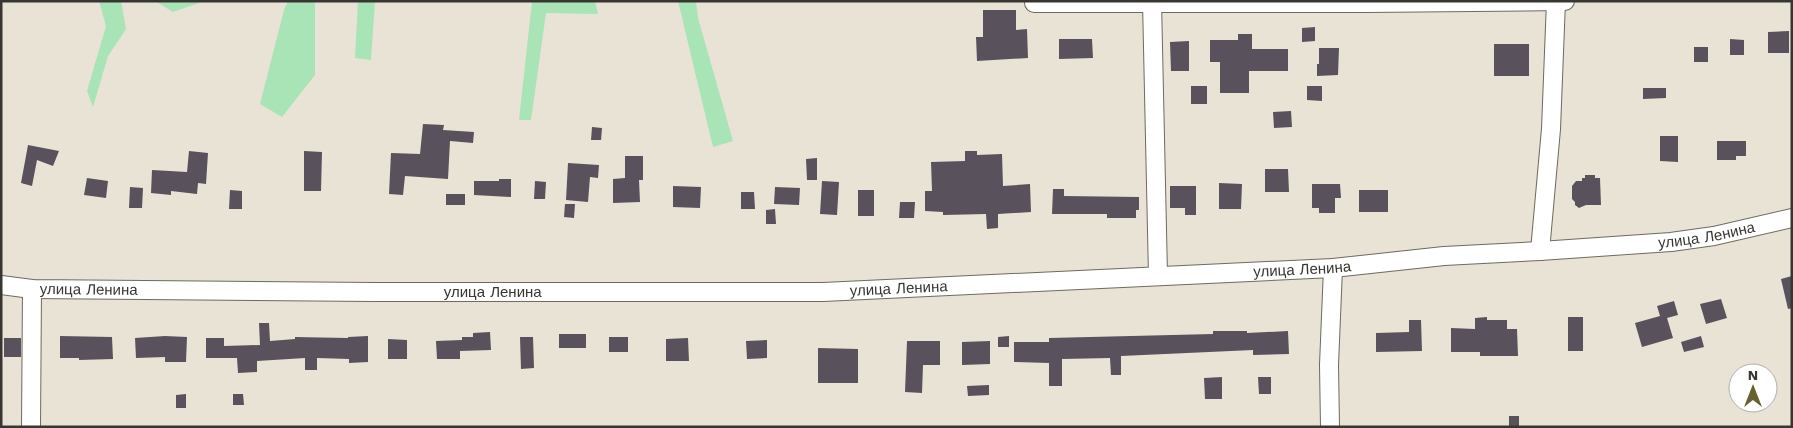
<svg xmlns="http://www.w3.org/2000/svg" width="1793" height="428" font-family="'Work Sans',sans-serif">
  <rect width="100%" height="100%" fill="#e9e3d6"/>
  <path fill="#a8e4b6" d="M99 1H121L126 29 108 56 93 107 87 91 106 26Z
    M155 1H205L173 12Z
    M288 1H314L315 3V75L282 117 260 104 284 10Z
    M358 1H375L371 60 355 58Z
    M532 1H595L598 14 546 13 531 120H519Z
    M678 1H696L698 18 733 141 713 147Z"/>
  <path fill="#59515b" d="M983 10H1016V30L1027 29 1028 58 977 61 976 37H983Z
    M1315 27V41L1302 42V28Z
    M1789 31V53H1768V32Z
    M1238 34H1252V49H1288V71H1249V93H1220V62H1210V40H1238Z
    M1059 39H1092L1093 58 1059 59Z
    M1730 39 1744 40V55H1730Z
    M1189 41V71H1171L1170 42Z
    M1494 44H1529V76H1494Z
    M1694 47H1708V62H1694Z
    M1319 48H1339L1338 75 1317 76V64H1319Z
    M1191 86H1207V104H1191Z
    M1307 86H1322V101L1307 100Z
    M1643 88H1666V98L1643 99Z
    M1291 111 1292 127 1274 128 1273 112Z
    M423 124 444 125 443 130 474 132 473 143 450 141 448 179 405 176 403 195 389 194 391 153 420 154Z
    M592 127 602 128 601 140H591Z
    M1660 136H1678V162L1660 161Z
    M1717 141H1746V156H1736V160H1717Z
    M28 145 59 151 53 166 37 160 32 186 21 183Z
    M189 151 208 153 206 184 198 183 197 194 171 191V195L151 193 152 170 187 172Z
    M304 151 322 152 321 191H304Z
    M965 151H977V155L1002 154 1003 186 1030 184 1031 212 998 214V228L987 229 986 214 943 215V212L925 211V191H932L931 162 965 161Z
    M625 156H643V180H639L640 202 613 203V179L625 178Z
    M817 158V180H807L806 159Z
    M568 163 599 165 598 178 590 177 588 202 566 200Z
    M1265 169H1288L1289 192H1265Z
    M1585 175H1595V178H1600L1601 205H1586L1579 208 1575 205V202L1572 199V186L1576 181H1582V178H1585Z
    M87 178 108 181 106 198 84 195Z
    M499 179H511V197L474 195V181H499Z
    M535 181 546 182 545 199H534Z
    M822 181 839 182 837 215 820 214Z
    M1219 183 1242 184 1241 209H1219Z
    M1312 184H1340L1341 198H1335V213H1319V208H1312Z
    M673 186 701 187 700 208 673 207Z
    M1170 186H1196V215H1185V208H1170Z
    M130 187 143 188 142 208H129Z
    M775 187 800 188 799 205 774 204Z
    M1053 189H1064V196L1139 197V210H1136V218H1107V214H1052Z
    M230 190 242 191V209H229Z
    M858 190H874V216H858Z
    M1359 190H1388V212H1359Z
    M741 192H754L755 209H741Z
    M446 194H465V205H446Z
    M900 202H915L914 218H899Z
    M565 204H575L574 218 564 217Z
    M775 209 776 224H766V210Z
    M1792 276V308L1788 309 1781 279Z
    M1721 299 1727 318 1706 324 1700 304Z
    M1674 301 1678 315 1667 318 1673 338 1642 347 1635 323 1660 316 1657 306Z
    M1487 317V320H1507V329H1517L1518 356H1480V352H1451V328L1475 329V318Z
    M1568 317H1583V351H1568Z
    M1409 320H1421L1422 351 1376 352V333L1409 332Z
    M259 323H269L270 341 295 339V337L348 338V337L368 336V362L349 363V359L317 358V370H305V358L257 361V372L238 373 237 358H206V338H224V346L260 345Z
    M1213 331H1247V333L1288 331 1289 354 1253 355V350L1121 356V375H1111L1110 358 1062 359V386H1049V363L1014 362V342H1049V338L1213 334Z
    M490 332 491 350 460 351V359H437L436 341 462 340V337H473V333Z
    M559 334H586V348H559Z
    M60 336 112 337 113 359 79 360V358H60Z
    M165 336 187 337 186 362H165V357L136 358 135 338Z
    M1009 336V347H998V337Z
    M1701 336 1704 347 1684 352 1681 342Z
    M520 337H533L534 368 521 369Z
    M609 337H628V352H609Z
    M4 338H21V357H4Z
    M688 338 689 361H666V339Z
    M388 339 407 340V359H388Z
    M767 340V358L747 359 746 341Z
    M907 341H940V365H923L922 393 905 392Z
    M990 341V364L962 365V342Z
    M818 348 858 349V383H818Z
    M1222 377V399H1205L1204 378Z
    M1258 377H1271V394H1259Z
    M989 385V395L968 396 967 386Z
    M186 394V408H176V395Z
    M233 394H243L244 405H233Z
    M1509 416H1519V427H1509Z"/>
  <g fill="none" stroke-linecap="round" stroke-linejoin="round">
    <defs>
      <g id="minor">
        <path d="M1152 1 1158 276"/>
        <path d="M1034 3H1367L1565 1"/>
        <path d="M1540 251 1551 129 1556 1"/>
        <path id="s1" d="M1 285 32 289 373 292H823L1333 268 1444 256 1540 251 1671 242 1714 236 1792 218"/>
        <path d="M31 427 32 289"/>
        <path d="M1330 427 1329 365 1333 268"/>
      </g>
    </defs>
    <use href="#minor" stroke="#6f6a5e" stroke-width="20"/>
    <use href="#minor" stroke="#fff" stroke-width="18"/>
  </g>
  <g text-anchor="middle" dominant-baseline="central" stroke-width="5" stroke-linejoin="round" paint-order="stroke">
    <g font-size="15" fill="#383630" stroke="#fff">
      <text stroke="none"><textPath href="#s1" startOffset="1708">улица Ленина</textPath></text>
      <text stroke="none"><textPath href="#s1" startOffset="1302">улица Ленина</textPath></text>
      <text stroke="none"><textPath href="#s1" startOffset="88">улица Ленина</textPath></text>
      <text stroke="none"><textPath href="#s1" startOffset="898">улица Ленина</textPath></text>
      <text stroke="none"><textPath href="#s1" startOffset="492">улица Ленина</textPath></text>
    </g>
  </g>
  <rect width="1793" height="428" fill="none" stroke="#383630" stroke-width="5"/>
  <g transform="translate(1753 388)"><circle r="24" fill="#ffffff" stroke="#afafac"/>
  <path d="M0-4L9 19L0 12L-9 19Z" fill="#67612e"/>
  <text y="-8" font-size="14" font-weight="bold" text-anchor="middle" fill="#383630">N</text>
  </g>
</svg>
